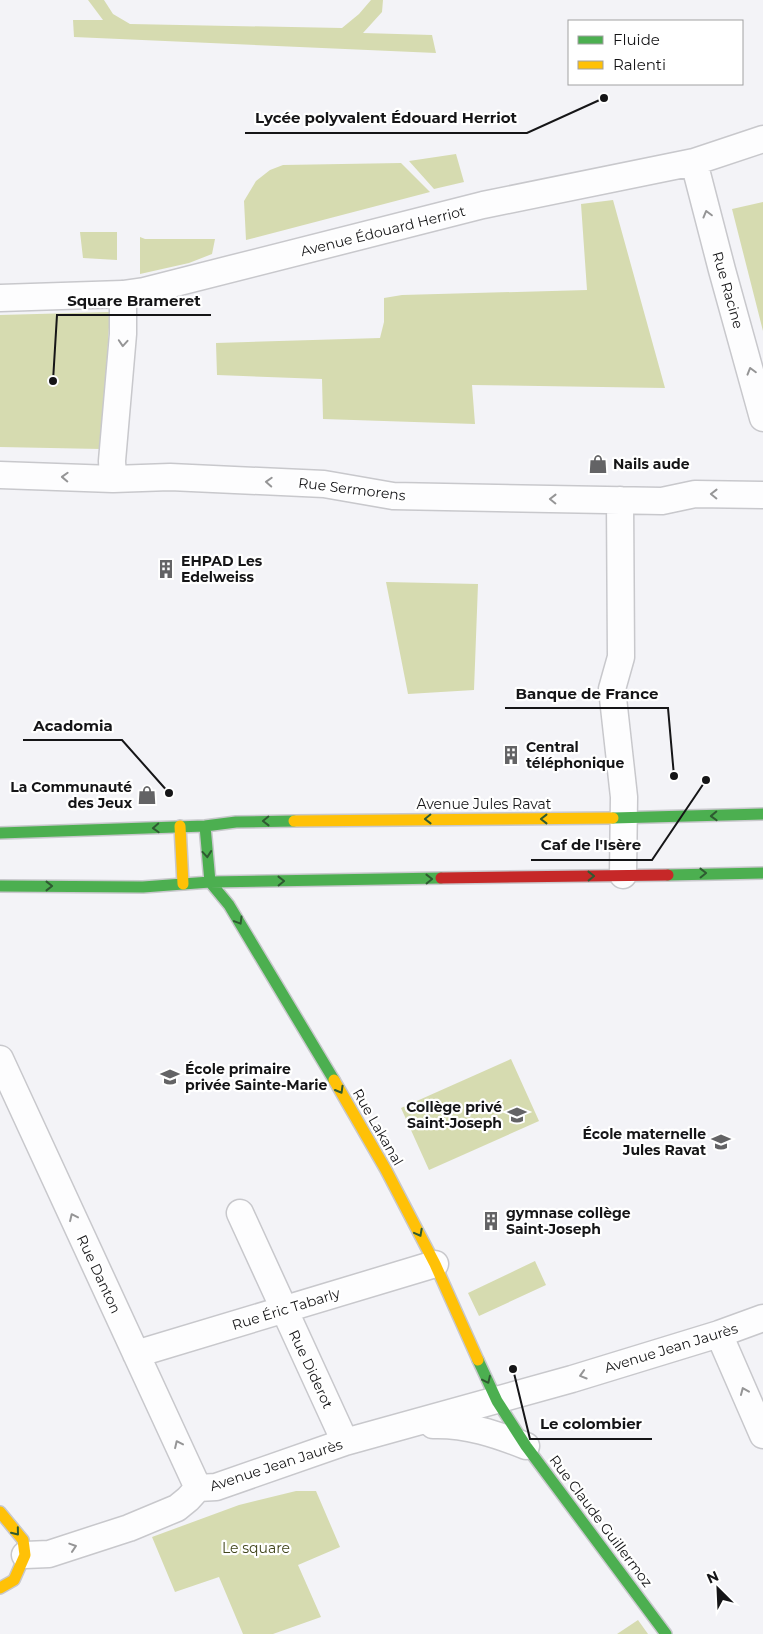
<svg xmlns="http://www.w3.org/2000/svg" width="763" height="1634" font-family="Montserrat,sans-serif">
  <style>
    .green { fill: #d6dbb0 }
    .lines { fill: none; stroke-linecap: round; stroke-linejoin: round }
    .street-casing { stroke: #c8c8cc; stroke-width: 29 }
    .fast-casing { stroke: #c8c8cc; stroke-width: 14 }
    .slow-casing { stroke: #c8c8cc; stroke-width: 14 }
    .jam-casing { stroke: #c8c8cc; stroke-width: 14 }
    .street { stroke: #fdfdfe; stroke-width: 26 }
    .fast { stroke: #4caf50; stroke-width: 11 }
    .slow { stroke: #ffc107; stroke-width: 11 }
    .jam { stroke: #c62828; stroke-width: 11 }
    .oneway { stroke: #959596 }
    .oneway2 { stroke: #2e5a31 }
    .labels { text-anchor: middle; stroke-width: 4.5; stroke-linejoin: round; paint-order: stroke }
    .street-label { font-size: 14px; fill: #151517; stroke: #fff }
    .poi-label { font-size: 14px; font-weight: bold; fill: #151517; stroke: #fff; text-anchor: start }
    .park-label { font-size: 14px; fill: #40451b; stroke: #fff }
    .leader { fill: none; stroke: #151517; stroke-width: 2 }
    .callout-dot { fill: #151517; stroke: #fff; stroke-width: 2 }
    .callout-label { font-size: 15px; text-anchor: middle; font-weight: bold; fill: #151517; stroke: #fff; stroke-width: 4.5; stroke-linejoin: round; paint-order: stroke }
  </style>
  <rect width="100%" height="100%" fill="#f3f3f7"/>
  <path class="green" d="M88 0H104L113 14 130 24 342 28 359 14 371 0H383L382 12 363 33 432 35 436 53 74 37 73 20H103Z
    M456 154 464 182 434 189 409 161Z
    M401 163 430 192 246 240 244 201 256 181 270 170 283 165Z
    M613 200 665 388 472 385 475 424 323 419 322 379 217 375 216 343 380 338 384 322V298L402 295 587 290 581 204Z
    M763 202V331L732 209Z
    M80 232H117V260L83 258Z
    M140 237 145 239H215L212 254 189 263 140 274Z
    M110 312 101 449 0 447V315Z
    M386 582 478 584 474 690 408 694Z
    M511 1059 539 1121 429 1170 401 1108Z
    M535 1261 546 1285 479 1316 468 1293Z
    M296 1491H316L340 1547 298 1565 321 1617 273 1634H243L219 1577 175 1592 152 1537 239 1505Z
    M638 1620 648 1634H617Z"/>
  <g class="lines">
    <g class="street-casing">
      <path id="street" d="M694 162 722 270 763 418
        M0 298 123 294 144 291 483 205 694 162 763 139
        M0 475 113 479 170 477 324 484 393 496 662 501 695 494 763 495
        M113 479 112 461 123 334V294
        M620 500 621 657 612 689 624 797 623 875
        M0 1059 198 1488
        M240 1213 345 1442
        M719 1334 763 1435
        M136 1354 435 1264
        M433 1425C466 1424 496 1434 526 1446
        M25 1555 49 1554 129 1528 177 1508 188 1499 198 1488 216 1487 345 1442 572 1379 719 1334 763 1318"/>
    </g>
    <g class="fast-casing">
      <path id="fast" d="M613 818 763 814
        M205 826 210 882
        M0 833 205 826 236 822 294 821
        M668 875 763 873
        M210 882 229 905 334 1080
        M0 886 143 887 210 882 441 878
        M478 1360 497 1401 526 1446 666 1634"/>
    </g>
    <g class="slow-casing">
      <path id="slow" d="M294 821 613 818
        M180 826 183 884
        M334 1080 386 1170 435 1264 478 1360
        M0 1512 23 1540 25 1555 14 1580 0 1588"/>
    </g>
    <g class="jam-casing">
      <path id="jam" d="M441 878 668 875"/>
    </g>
    <use href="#street" class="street"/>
    <use href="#fast" class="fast"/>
    <use href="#slow" class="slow"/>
    <use href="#jam" class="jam"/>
  </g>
  <defs><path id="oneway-chevron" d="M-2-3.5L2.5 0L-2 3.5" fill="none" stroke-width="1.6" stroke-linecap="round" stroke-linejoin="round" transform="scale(1.25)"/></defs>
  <g class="oneway">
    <use href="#oneway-chevron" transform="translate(707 214) rotate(-105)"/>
    <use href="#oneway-chevron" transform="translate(123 343) rotate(94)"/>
    <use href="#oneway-chevron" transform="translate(751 371) rotate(-106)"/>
    <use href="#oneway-chevron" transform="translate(65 477) rotate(-178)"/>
    <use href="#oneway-chevron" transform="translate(269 482) rotate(-177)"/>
    <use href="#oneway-chevron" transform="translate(714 494) rotate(-179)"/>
    <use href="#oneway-chevron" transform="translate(553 499) rotate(-179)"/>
    <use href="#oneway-chevron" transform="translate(73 1217) rotate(-115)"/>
    <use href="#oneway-chevron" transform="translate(583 1375) rotate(163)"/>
    <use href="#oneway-chevron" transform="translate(744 1391) rotate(-113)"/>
    <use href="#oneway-chevron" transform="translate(178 1444) rotate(-115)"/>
    <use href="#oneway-chevron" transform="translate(73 1547) rotate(-18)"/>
  </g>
  <g class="oneway2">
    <use href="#oneway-chevron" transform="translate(714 816) rotate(178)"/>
    <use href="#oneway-chevron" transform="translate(428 819) rotate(179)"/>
    <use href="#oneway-chevron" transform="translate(544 819) rotate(180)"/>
    <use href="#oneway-chevron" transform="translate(266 821) rotate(179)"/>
    <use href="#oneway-chevron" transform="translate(156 828) rotate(177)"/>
    <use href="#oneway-chevron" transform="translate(207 854) rotate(85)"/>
    <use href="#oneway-chevron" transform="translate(703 873) rotate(-1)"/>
    <use href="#oneway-chevron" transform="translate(591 876) rotate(-1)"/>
    <use href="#oneway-chevron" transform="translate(429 879) rotate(-1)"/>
    <use href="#oneway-chevron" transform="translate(281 881) rotate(-1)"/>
    <use href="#oneway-chevron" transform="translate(49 886)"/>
    <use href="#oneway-chevron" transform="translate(239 921) rotate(59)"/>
    <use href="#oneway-chevron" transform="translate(340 1090) rotate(60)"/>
    <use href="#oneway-chevron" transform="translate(419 1233) rotate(62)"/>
    <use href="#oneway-chevron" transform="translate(487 1380) rotate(65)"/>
    <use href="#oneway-chevron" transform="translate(16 1532) rotate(51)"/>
  </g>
  <defs>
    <g id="shop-bare" transform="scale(1.5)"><path d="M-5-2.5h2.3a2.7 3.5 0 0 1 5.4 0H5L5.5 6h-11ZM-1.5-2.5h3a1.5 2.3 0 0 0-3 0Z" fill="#636365" stroke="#fff" stroke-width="2.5" paint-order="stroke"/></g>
    <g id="building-bare" transform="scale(1.5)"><path d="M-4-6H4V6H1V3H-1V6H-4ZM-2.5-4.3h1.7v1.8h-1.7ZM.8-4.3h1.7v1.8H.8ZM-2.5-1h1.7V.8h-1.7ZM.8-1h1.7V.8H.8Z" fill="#636365" stroke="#fff" stroke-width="2.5" paint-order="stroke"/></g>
    <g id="school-bare" transform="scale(1.5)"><path d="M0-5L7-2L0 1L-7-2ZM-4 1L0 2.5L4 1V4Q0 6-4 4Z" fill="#636365" stroke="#fff" stroke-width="2.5" paint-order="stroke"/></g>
  </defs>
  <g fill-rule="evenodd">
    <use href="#shop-bare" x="598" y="464"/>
    <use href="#building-bare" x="166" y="569"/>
    <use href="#building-bare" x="511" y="755"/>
    <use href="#shop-bare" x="147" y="795"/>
    <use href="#school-bare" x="170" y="1077"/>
    <use href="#school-bare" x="517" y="1115"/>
    <use href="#school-bare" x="721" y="1142"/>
    <use href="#building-bare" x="491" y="1221"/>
  </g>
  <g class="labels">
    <g class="street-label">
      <text transform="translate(383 231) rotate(-14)" y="5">Avenue Édouard Herriot</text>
      <text transform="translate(728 290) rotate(74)" y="5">Rue Racine</text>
      <text transform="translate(352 489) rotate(7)" y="5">Rue Sermorens</text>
      <text x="484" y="809">Avenue Jules Ravat</text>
      <text transform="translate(378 1127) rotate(60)" y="5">Rue Lakanal</text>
      <text transform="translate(99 1274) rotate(65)" y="5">Rue Danton</text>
      <text transform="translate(286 1309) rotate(-17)" y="5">Rue Éric Tabarly</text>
      <text transform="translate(671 1348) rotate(-17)" y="5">Avenue Jean Jaurès</text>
      <text transform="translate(311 1369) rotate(65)" y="5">Rue Diderot</text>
      <text transform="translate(276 1465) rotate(-18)" y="5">Avenue Jean Jaurès</text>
      <text transform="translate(601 1521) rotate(53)" y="5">Rue Claude Guillermoz</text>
    </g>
    <g class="poi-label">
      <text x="613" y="469">Nails aude</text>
      <text x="181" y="566">EHPAD Les<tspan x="181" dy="16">Edelweiss</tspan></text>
      <text x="526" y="752">Central<tspan x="526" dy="16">téléphonique</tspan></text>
      <text x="132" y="792" text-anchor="end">La Communauté<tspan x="132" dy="16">des Jeux</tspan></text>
      <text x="185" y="1074">École primaire<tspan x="185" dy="16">privée Sainte-Marie</tspan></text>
      <text x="502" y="1112" text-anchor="end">Collège privé<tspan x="502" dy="16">Saint-Joseph</tspan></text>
      <text x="706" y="1139" text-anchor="end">École maternelle<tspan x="706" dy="16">Jules Ravat</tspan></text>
      <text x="506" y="1218">gymnase collège<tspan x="506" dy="16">Saint-Joseph</tspan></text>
    </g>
    <g class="park-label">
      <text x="256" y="1553">Le square</text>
    </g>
  </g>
  <path class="leader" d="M604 98L527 133H245M53 381L57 315H211M674 776L668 708H505M169 793L122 740H23M706 780L652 860H531M513 1369L530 1439H652"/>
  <g class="callout-dot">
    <circle cx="604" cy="98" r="5"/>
    <circle cx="53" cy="381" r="5"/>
    <circle cx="674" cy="776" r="5"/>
    <circle cx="169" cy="793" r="5"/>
    <circle cx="706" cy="780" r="5"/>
    <circle cx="513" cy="1369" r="5"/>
  </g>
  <g class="callout-label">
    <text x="386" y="123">Lycée polyvalent Édouard Herriot</text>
    <text x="134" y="306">Square Brameret</text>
    <text x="587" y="699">Banque de France</text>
    <text x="73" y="731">Acadomia</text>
    <text x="591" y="850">Caf de l'Isère</text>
    <text x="591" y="1429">Le colombier</text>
  </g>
  <rect x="568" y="20" width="175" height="65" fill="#ffffff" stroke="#a1a1a2"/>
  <rect x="578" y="36" width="25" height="8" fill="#4caf50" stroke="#a1a1a2"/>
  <text x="613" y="45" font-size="15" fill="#151517">Fluide</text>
  <rect x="578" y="61" width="25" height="8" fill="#ffc107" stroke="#a1a1a2"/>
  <text x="613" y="70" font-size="15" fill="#151517">Ralenti</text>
  <g transform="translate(718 1589) rotate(336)" stroke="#ffffff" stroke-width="4" paint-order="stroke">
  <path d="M0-4L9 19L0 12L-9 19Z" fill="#151517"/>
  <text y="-8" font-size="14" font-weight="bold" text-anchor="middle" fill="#151517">N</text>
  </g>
</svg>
